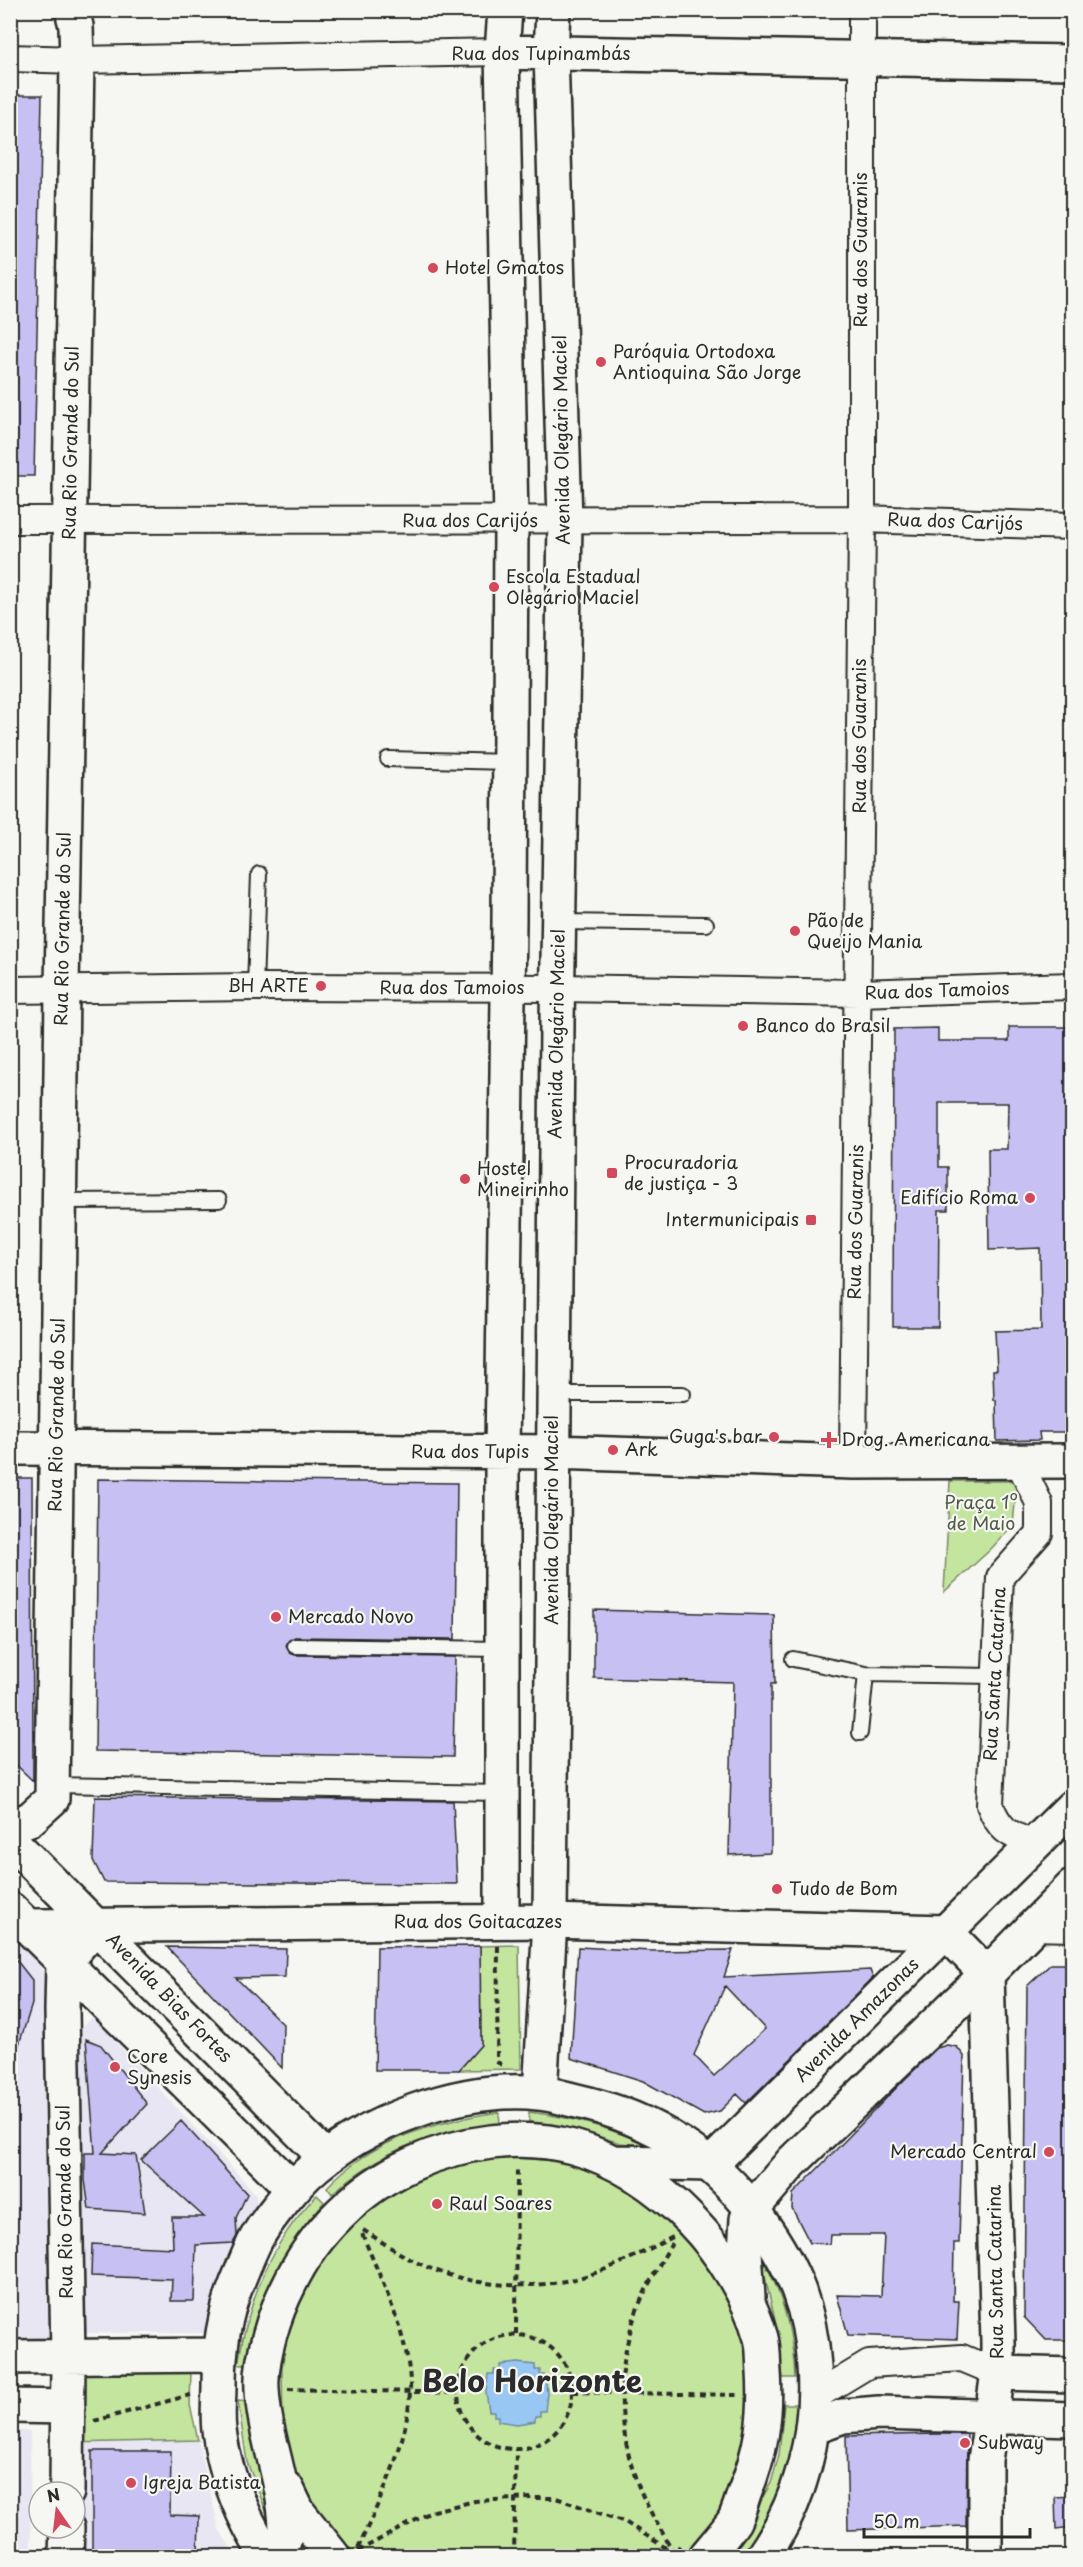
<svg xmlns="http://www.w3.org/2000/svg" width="1083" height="2567" font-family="'Playpen Sans',sans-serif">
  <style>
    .built { fill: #e8e6f2 }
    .green { fill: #c4e59e; stroke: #788864; stroke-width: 1.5 }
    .water { fill: #99c7f3; stroke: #6d89a3; stroke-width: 1.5 }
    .building { fill: #c7c1f3; stroke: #2b2b2b; stroke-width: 1.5; fill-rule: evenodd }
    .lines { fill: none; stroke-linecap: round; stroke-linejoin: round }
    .lane-casing { stroke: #2b2b2b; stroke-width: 18 }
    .street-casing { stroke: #2b2b2b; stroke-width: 30 }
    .secondary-casing { stroke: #2b2b2b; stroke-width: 38 }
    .primary-casing { stroke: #2b2b2b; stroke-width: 38 }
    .path { stroke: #2b2b2b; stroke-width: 4; stroke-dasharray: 6 4.5; stroke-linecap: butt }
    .lane { stroke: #f6f6f2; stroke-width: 14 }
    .street { stroke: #f6f6f2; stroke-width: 26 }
    .secondary { stroke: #f6f6f2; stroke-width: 33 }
    .primary { stroke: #f6f6f2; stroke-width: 33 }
    .poi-dot { fill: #d1495b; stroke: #f6f6f2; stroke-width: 2 }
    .labels { text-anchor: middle; stroke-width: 4.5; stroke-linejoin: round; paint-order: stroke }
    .street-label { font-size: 18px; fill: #2b2b2b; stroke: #f6f6f2 }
    .poi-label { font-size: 18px; fill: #2b2b2b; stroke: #f6f6f2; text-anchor: start }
    .park-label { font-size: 18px; fill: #515a48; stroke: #f6f6f2 }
    .town-label { font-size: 30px; font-weight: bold; fill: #2b2b2b; stroke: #f6f6f2 }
  </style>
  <rect width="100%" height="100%" fill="#f6f6f2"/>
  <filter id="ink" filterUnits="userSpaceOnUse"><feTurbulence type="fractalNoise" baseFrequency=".0167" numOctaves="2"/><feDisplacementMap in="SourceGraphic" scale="12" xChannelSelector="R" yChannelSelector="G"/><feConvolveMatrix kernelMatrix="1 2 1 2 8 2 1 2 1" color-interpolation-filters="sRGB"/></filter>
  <g filter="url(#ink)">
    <path class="built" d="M10 1944H23L45 1974 52 2346H11Z
      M93 2017 256 2194 257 2205 222 2281 210 2333H81L77 2031Z
      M11 2431H30L31 2556H11Z
      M198 2440 219 2529 236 2556H74L75 2492 71 2443Z"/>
    <path class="green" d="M950 1481H1017L1013 1525 990 1550 944 1592Z
      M519 1945 521 2069 459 2070 481 2045 480 1946Z
      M499 2112 500 2124C432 2132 384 2148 332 2194L327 2187C372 2139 437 2121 499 2112Z
      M529 2112C571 2117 611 2128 650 2146L620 2143 570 2128 529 2122Z
      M507 2157 565 2162 618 2180 667 2214 706 2253 742 2326 748 2353 750 2383 746 2439 729 2491 716 2516 685 2556H348L340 2549 298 2480 288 2453 283 2426 282 2368 286 2340 294 2312 320 2261 357 2218 402 2186 455 2164Z
      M317 2195 324 2202C284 2247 254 2304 248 2364H238C249 2299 270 2243 317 2195Z
      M760 2255C784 2293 793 2334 795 2378H783L777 2329Z
      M74 2371H191L190 2405 198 2440 71 2443Z
      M238 2401 248 2402C253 2443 266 2483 271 2524L247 2462Z
      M784 2404H799C797 2430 793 2464 783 2488 773 2511 757 2537 741 2556H728L771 2483 779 2455Z"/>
    <path class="water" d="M517 2363 535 2365V2370H540V2375H545L547 2393 545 2411H540V2416H535V2421L517 2424 498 2421V2416H494V2411H489L486 2392 488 2374H494V2370H500V2365Z"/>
    <path class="building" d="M10 95H42L34 476H10Z
      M1009 1027H1072V1432H1039L1040 1440 997 1441 996 1400H994L993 1370H997L995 1331 1041 1330 1040 1248 989 1250 988 1149H1007L1008 1103H939V1167H948V1210H939L938 1327H893L894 1029 938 1028V1041H1009Z
      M10 1478H32L33 1781 10 1759Z
      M98 1479 457 1483 455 1639 295 1637 288 1641 286 1646 290 1653 295 1655 455 1657 453 1757 95 1751Z
      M594 1610 774 1615 775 1684H771V1853L729 1855 733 1682 594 1678Z
      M95 1797 453 1801 457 1884 104 1882 93 1860Z
      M480 1946 481 2045 459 2070H375L377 1947Z
      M167 1947 286 1949 285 1977 236 1978 283 2024 282 2068Z
      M578 1947 651 1951 733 1950 724 1977 870 1970 873 1978 746 2103 737 2094 720 2111 704 2115 643 2081 571 2058ZM725 1986 765 2029 714 2076 694 2055Z
      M10 1952 32 1980V2004L14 2060 10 2059Z
      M1051 1964H1072V2340H1046L1024 2317 1027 1986Z
      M86 2039 101 2045 147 2104 102 2153 136 2155 145 2213 89 2209 85 2180V2153H95Z
      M947 2045 957 2047 964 2056 959 2243H954L953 2301H959L957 2339 848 2335 837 2295 881 2296 884 2235H831L830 2244 810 2243 792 2208 793 2194 904 2080 937 2048Z
      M181 2121 247 2194 236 2218 237 2236 233 2243 196 2245 194 2301H171L172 2279 91 2276 92 2244 173 2248 172 2217H204L141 2160Z
      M939 2434H967L966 2526 848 2530 846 2436Z
      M92 2451H171L170 2515 199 2516 198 2556H92Z
      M1072 2496V2527L1056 2529 1055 2497Z"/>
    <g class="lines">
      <g class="lane-casing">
        <path id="lane" d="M388 759 510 762
          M559 922 706 924
          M255 987 259 874
          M60 1201 219 1200
          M553 1394H683
          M295 1646 501 1649
          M793 1659 866 1674
          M860 1733 866 1674 995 1676
          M52 1785 501 1793"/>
      </g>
      <g class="street-casing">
        <path id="street" d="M10 58 77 60 502 52
          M10 520 862 519 1072 526
          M10 990 255 987 558 988 859 993 1072 986
          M853 1462 862 519V10
          M1019 1462 1039 1503V1533L1000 1577 990 1805C1000 1832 1010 1834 1035 1845
          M1032 1927 1072 1928
          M816 2396 869 2364 962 2358 998 2373"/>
      </g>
      <g class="secondary-casing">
        <path id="secondary" d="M502 52 1072 62
          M10 1448 553 1452 853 1462 1072 1461
          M10 1826 30 1819 52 1799 62 990 77 60 76 26 72 10
          M10 1840 326 2158
          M10 1909 293 2189
          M502 1921V1453L509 921 511 521 502 52 505 10
          M27 1926 550 1921 946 1932 987 1974 998 2342V2373L985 2460V2556
          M540 2093 550 1921 557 1023 565 521 551 53 553 10
          M10 2357 219 2355
          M998 2373 1072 2375
          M10 2406 68 2407
          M812 2427 843 2416 879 2413 1072 2419
          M67 2492 68 2357 62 2010 63 1963 97 1925
          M66 2556 67 2528
          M267 2556C243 2518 225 2476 219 2430 217 2415 219 2400 219 2385 219 2351 224 2315 237 2283 243 2269 248 2255 255 2241 264 2223 291 2190 306 2175 362 2122 461 2085 539 2093 551 2094 564 2098 577 2101 652 2118 717 2158 761 2222 794 2269 810 2308 814 2366 819 2433 801 2501 763 2556"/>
      </g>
      <g class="primary-casing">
        <path id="primary" d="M615 2162 711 2164 1072 1807
          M748 2297 745 2252 747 2219 752 2209 792 2162 987 1974 1072 1887
          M287 2489 298 2512 333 2556
          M279 2556C282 2548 286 2538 286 2529 285 2481 264 2436 262 2389 260 2358 275 2312 289 2285 314 2232 359 2188 412 2164 460 2142 521 2133 573 2147 659 2170 737 2254 761 2338 764 2349 763 2361 764 2372 767 2417 761 2452 744 2494 741 2503 738 2513 734 2521 726 2533 715 2545 706 2556"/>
      </g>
      <path class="path" d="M498 1946 497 2062 502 2065
        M363 2230C381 2241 399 2254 418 2263 476 2290 546 2293 606 2269 629 2260 651 2248 673 2237
        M516 2334 517 2167
        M458 2392a57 57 0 1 1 114 0a57 57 0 1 1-114 0Z
        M288 2389 458 2393
        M573 2392 737 2395
        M94 2421 194 2394
        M358 2548C380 2499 407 2447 410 2392 412 2341 380 2278 361 2231
        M358 2551 433 2511 475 2501 532 2498H556L625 2522 674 2553
        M674 2553C663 2533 650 2513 641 2492 615 2432 615 2356 643 2296 652 2277 663 2258 674 2240
        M514 2556 516 2449
        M671 2556 680 2546"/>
      <use href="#lane" class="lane"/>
      <use href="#street" class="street"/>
      <use href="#secondary" class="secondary"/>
      <use href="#primary" class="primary"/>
    </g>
  </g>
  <g class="poi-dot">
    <circle cx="433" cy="268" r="6"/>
    <circle cx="601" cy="362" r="6"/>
    <circle cx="494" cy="587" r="6"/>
    <circle cx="795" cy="931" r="6"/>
    <circle cx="321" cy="986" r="6"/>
    <circle cx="743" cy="1026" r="6"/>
    <rect x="606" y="1167" width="12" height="12" rx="3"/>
    <circle cx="465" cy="1179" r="6"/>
    <circle cx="1030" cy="1198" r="6"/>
    <rect x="805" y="1214" width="12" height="12" rx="3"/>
    <circle cx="774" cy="1437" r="6"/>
    <path d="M826 1431h6v6h6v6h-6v6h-6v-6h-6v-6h6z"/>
    <circle cx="613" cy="1450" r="6"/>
    <circle cx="276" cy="1617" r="6"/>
    <circle cx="777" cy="1889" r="6"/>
    <circle cx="115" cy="2067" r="6"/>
    <circle cx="1049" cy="2152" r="6"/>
    <circle cx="437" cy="2204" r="6"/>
    <circle cx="965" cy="2443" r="6"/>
    <circle cx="131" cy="2483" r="6"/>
  </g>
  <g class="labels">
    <g class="street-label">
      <text x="541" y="60">Rua dos Tupinambás</text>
      <text transform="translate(861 250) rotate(-90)" y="6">Rua dos Guaranis</text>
      <text transform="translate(562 440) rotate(-91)" y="6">Avenida Olegário Maciel</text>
      <text transform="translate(71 443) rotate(-89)" y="6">Rua Rio Grande do Sul</text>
      <text x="470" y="527">Rua dos Carijós</text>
      <text transform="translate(955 522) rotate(2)" y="6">Rua dos Carijós</text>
      <text transform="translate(860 736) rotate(-90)" y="6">Rua dos Guaranis</text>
      <text transform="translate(63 929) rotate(-89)" y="6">Rua Rio Grande do Sul</text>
      <text x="452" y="994">Rua dos Tamoios</text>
      <text transform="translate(937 991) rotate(-2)" y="6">Rua dos Tamoios</text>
      <text transform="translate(557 1034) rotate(-89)" y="6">Avenida Olegário Maciel</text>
      <text transform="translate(856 1222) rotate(-89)" y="6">Rua dos Guaranis</text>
      <text transform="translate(57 1415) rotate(-89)" y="6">Rua Rio Grande do Sul</text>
      <text x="470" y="1458">Rua dos Tupis</text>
      <text transform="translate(552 1520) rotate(-90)" y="6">Avenida Olegário Maciel</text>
      <text transform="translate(995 1674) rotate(-87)" y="6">Rua Santa Catarina</text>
      <text x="478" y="1928">Rua dos Goitacazes</text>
      <text transform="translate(169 1998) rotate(46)" y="6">Avenida Bias Fortes</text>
      <text transform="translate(857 2020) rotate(-45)" y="6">Avenida Amazonas</text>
      <text transform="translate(65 2202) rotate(-91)" y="6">Rua Rio Grande do Sul</text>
      <text transform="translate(996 2272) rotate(-91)" y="6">Rua Santa Catarina</text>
    </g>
    <g class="poi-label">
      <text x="445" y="274">Hotel Gmatos</text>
      <text x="613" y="358">Paróquia Ortodoxa<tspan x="613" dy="21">Antioquina São Jorge</tspan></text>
      <text x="506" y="583">Escola Estadual<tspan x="506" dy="21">Olegário Maciel</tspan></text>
      <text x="807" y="927">Pão de<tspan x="807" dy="21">Queijo Mania</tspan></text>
      <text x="309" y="992" text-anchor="end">BH ARTE</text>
      <text x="755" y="1032">Banco do Brasil</text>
      <text x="624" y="1169">Procuradoria<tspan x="624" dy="21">de justiça - 3</tspan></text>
      <text x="477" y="1175">Hostel<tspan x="477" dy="21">Mineirinho</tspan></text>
      <text x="1018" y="1204" text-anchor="end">Edifício Roma</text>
      <text x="799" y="1226" text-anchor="end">Intermunicipais</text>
      <text x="762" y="1443" text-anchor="end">Guga's bar</text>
      <text x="841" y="1446">Drog. Americana</text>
      <text x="625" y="1456">Ark</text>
      <text x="288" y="1623">Mercado Novo</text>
      <text x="789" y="1895">Tudo de Bom</text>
      <text x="127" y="2063">Core<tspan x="127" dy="21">Synesis</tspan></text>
      <text x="1037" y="2158" text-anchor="end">Mercado Central</text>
      <text x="449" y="2210">Raul Soares</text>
      <text x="977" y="2449">Subway</text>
      <text x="143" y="2489">Igreja Batista</text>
    </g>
    <g class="park-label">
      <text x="981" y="1509">Praça 1º<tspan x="981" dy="21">de Maio</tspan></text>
    </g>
    <g class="town-label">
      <text x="532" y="2392">Belo Horizonte</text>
    </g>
  </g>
  <rect width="1083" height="2567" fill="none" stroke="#f6f6f2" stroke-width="36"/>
  <rect x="18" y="18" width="1047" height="2531" fill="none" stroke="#2b2b2b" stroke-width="2" filter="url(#ink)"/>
  <g transform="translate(57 2510) rotate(346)"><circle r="28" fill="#f6f6f2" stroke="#a5a5a2" stroke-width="1.5"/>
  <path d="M0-4.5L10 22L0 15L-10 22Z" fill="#d1495b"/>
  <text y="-9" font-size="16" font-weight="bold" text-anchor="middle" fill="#2b2b2b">N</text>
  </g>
  <path d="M864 2528v9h166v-9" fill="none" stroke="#2b2b2b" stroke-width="3"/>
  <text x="873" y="2528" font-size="18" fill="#2b2b2b" stroke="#f6f6f2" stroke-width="4.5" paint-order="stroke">50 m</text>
</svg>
